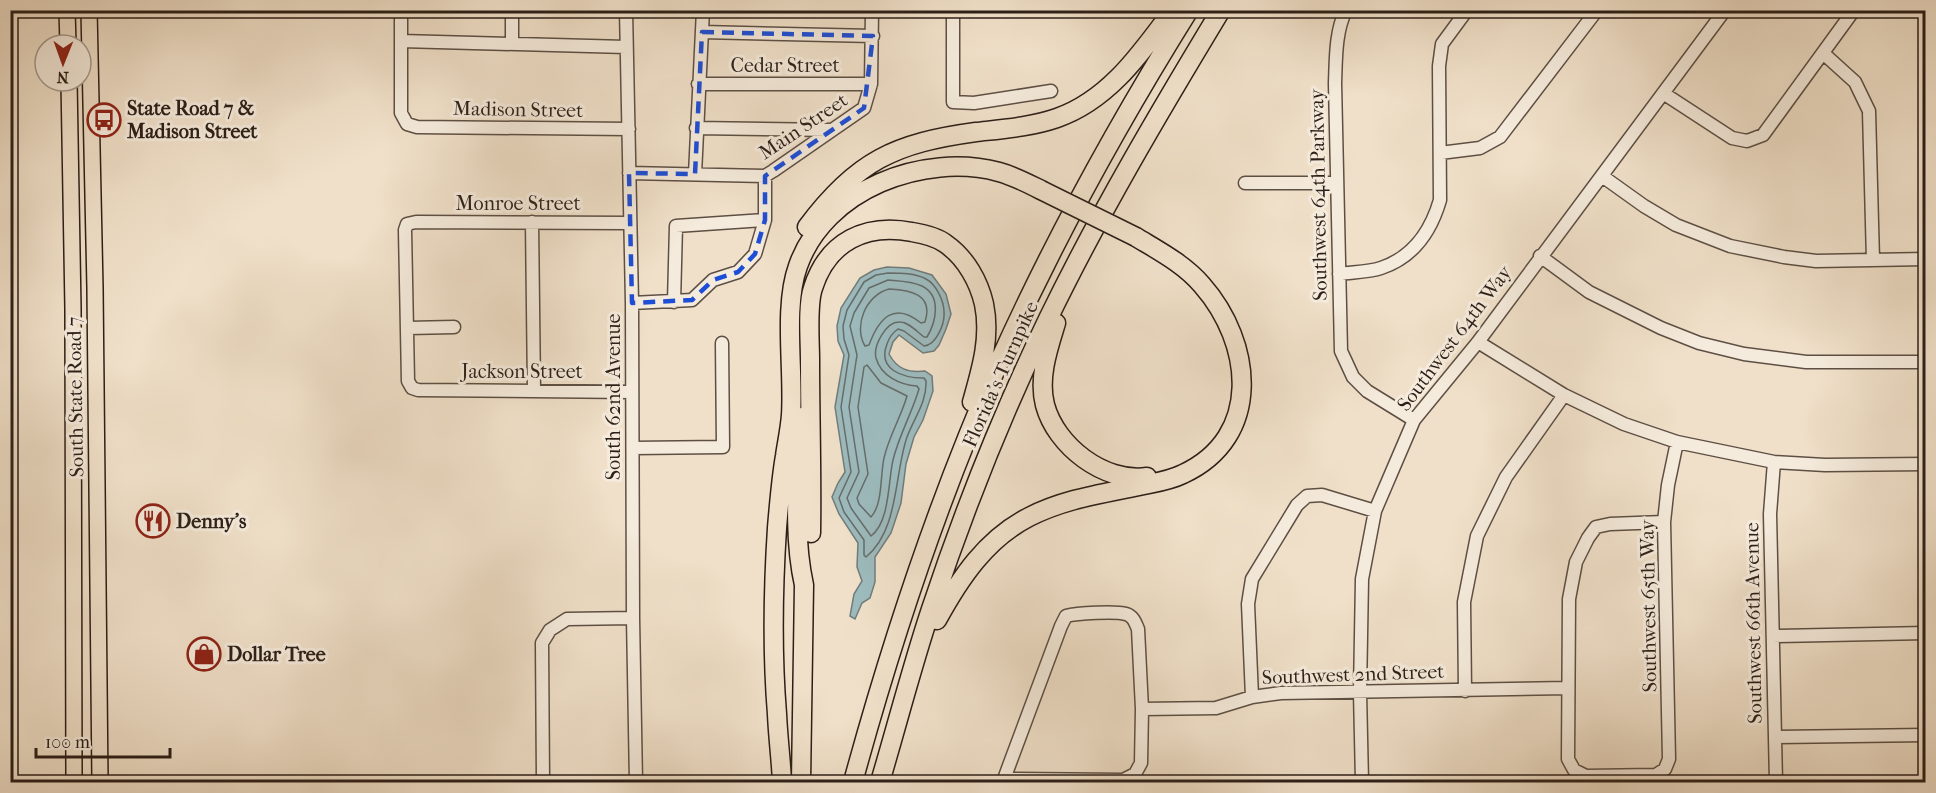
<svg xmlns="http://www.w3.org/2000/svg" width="1936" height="793" font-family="'IM FELL French Canon',serif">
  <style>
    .water { fill: #9dbbbe; stroke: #707d7c; stroke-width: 1.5 }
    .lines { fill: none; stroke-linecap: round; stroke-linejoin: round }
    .shore { stroke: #646d6b; stroke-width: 1.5 }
    .minor-casing { stroke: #5d4f44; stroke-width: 15 }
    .major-casing { stroke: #2c1f18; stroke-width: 18 }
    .highway-casing { stroke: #2c1f18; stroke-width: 21 }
    .minor { stroke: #f5ebdc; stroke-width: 12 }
    .major { stroke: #f0e0c9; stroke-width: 15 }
    .highway { stroke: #f0e0c9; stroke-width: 18 }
    .highway-bridge-casing { stroke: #2c1f18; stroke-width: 21; stroke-linecap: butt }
    .highway-bridge { stroke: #f0e0c9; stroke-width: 18 }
    .marked { fill: none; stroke: #1d4ed8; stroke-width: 4.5; stroke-dasharray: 12 8; stroke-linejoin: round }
    .labels { text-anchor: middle; stroke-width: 6; stroke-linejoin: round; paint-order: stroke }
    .street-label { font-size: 20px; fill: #2c1f18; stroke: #f5ebdc }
    .poi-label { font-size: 20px; font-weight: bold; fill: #2c1f18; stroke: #f5ebdc; text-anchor: start }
  </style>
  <rect width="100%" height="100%" fill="#f0e0c9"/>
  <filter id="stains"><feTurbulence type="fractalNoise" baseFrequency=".00333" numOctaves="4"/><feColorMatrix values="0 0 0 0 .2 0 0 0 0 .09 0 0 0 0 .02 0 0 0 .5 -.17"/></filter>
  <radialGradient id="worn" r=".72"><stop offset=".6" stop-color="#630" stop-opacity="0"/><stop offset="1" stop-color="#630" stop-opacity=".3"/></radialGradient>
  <path class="water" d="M887 267 909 268 932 275 946 294 951 314 946 329 939 345 934 351 923 353 899 335 893 342 889 354C897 369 908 373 925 371L932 376 933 391 923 420 914 437 906 464 901 503 891 533 875 557V582L870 598 862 603 855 619 850 616 854 594 862 581 857 567 858 543 839 514 832 497 838 483 845 472 835 407 844 355 838 341 837 326 841 308 860 278 874 270Z"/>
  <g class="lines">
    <path class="shore" d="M888 273C901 273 915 273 926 279 936 284 944 301 944 312 945 324 936 345 924 346L904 331 898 329C892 333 889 338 887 344 877 370 903 378 924 378L926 381C927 402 914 418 907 437 894 475 899 530 866 557L864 555V540L844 512 839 498 851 472 841 407 849 355 844 339 843 326 847 310 864 282 876 275Z
      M888 280C899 281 911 281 922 286 942 296 936 322 927 337H924C917 332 909 322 900 322 886 321 873 346 876 358 881 376 900 385 917 386L919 389C912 413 899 435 893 460 888 481 890 522 871 536L851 508 847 498 859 472 849 407 857 355 850 326 854 313 869 288Z
      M889 289C910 290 934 294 925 322L921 323C894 301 879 318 869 345L865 346C853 326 866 295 889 289Z
      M867 365 881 383 907 396C901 417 889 436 884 458 880 476 883 504 871 517L859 504 857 498 868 474 858 407 864 367Z"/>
    <g class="minor-casing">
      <path id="minor" d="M401 10V113L407 124 417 127 629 129
        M512 10V43
        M626 10 632 303 633 618 636 782
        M953 10V102L974 103 1051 91
        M1346 10C1335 32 1336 60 1335 83L1341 351 1353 377 1367 391 1414 420
        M702 32 873 36
        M401 41 626 47
        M1823 53 1855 82 1869 111 1873 260
        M698 84H871
        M1663 93 1732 138 1747 141 1763 135 1854 10
        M696 128 832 130
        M1440 153 1480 148 1500 137 1597 10
        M629 173 765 176 773 171 864 108 871 84 872 10
        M695 174 703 10
        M1602 176 1644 206 1676 225 1730 246 1784 257 1816 261 1926 259
        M1245 183H1336
        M532 222 534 391
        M630 223 416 222 407 224 405 230 408 381 412 388 418 390 632 392
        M1540 256 1589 292 1661 328 1699 343 1744 354 1806 362H1926
        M1339 274C1353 272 1369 272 1381 268 1414 257 1431 231 1440 200L1439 66 1442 44 1467 10
        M674 302 676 226 765 220
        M632 303 692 300 713 280 738 272 755 254 765 220V176
        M408 328 454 327
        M1478 342 1564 395 1624 424 1677 442 1774 462 1825 465 1926 464
        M633 448 723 447 722 343
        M1774 462 1770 514 1776 782
        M1664 522 1610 524 1596 527 1588 538 1576 562 1569 599 1568 759 1574 770 1586 776 1656 775 1665 769 1669 759 1664 522 1668 485 1677 442
        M1773 636 1926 633
        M1465 691 1464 602 1477 536 1506 477 1564 395
        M1252 697 1248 604 1252 579 1297 505 1307 496 1322 495 1375 511
        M1142 709 1216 708 1252 697 1281 693 1567 688
        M1775 737 1926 735
        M543 782 542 643 550 630 567 619 633 618
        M1003 782 1004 779 1061 626 1066 616C1077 613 1116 611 1126 614 1133 616 1135 622 1138 629L1142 709 1141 763 1135 774 1123 780 1004 779
        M1362 782 1360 692 1362 579 1375 511 1414 420 1478 342 1725 10"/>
    </g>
    <g class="major-casing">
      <path id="major" d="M67 10 68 45
        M89 10 95 288 100 782
        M69 81 73 309 74 782"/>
    </g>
    <g class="highway-casing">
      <path id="highway" d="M807 227C856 161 895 143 976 132 1003 129 1031 127 1057 118 1109 100 1141 53 1173 10
        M1056 323C1048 349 1038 378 1045 405 1056 446 1104 483 1147 477
        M800 417C799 472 792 531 804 585L801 782
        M811 533C812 475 810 418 810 360 810 341 807 305 813 288 828 241 866 223 912 232 924 234 937 237 946 244 966 258 979 282 984 304 991 338 981 370 972 402
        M937 620C960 578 986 539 1029 517 1064 499 1101 494 1139 486 1153 483 1169 481 1183 474 1263 437 1253 343 1202 285 1184 264 1159 251 1136 237
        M782 782C781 760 778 737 777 714 772 653 773 590 777 528 779 504 781 479 785 456 787 442 790 429 791 415 794 370 783 307 798 266 825 189 924 152 999 172 1014 176 1027 183 1041 190
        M853 782C892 639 939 498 999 362 1053 242 1119 122 1189 10
        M880 782C897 725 912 666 931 609 964 510 1003 412 1048 319 1100 212 1160 111 1221 10"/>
    </g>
    <use href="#minor" class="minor"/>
    <use href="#major" class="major"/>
    <use href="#highway" class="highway"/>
    <g class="highway-bridge-casing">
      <path id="highway-bridge" d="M1041 190 1136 237"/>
    </g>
    <use href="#highway-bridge" class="highway-bridge"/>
  </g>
  <path class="marked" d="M702 32 873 36 864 108 765 176V220L755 254 738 272 713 280 692 300 632 303 629 173 695 174Z"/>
  <defs>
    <g id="bus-ring" transform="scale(1.725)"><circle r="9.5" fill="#f5ebdc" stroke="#8f2418" stroke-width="1.5"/><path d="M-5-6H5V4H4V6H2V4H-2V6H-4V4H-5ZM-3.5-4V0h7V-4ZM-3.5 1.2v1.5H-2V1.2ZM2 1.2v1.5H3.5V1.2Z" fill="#8f2418"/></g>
    <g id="restaurant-ring" transform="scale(1.725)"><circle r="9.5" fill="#f5ebdc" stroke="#8f2418" stroke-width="1.5"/><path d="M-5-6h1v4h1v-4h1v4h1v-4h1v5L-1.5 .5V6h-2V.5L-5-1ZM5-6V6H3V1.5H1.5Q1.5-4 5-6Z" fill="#8f2418"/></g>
    <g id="shop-ring" transform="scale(1.725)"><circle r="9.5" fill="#f5ebdc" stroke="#8f2418" stroke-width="1.5"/><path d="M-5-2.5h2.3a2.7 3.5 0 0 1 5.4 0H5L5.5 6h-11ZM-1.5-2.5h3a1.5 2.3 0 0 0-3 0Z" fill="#8f2418"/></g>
  </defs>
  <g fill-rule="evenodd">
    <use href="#bus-ring" x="104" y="120"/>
    <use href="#restaurant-ring" x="153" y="521"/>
    <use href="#shop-ring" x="204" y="654"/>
  </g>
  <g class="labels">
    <g class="street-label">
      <text x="785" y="72">Cedar Street</text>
      <text transform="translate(518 109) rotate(1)" y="7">Madison Street</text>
      <text transform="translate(803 126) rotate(-34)" y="7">Main Street</text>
      <text transform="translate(1318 195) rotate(-91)" y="7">Southwest 64th Parkway</text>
      <text x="518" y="210">Monroe Street</text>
      <text transform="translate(1454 338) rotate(-53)" y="7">Southwest 64th Way</text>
      <text x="522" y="378">Jackson Street</text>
      <text transform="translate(1000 374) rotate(-66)" y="7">Florida's Turnpike</text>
      <text transform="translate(75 397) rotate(-91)" y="7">South State Road 7</text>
      <text transform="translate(613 397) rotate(-90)" y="7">South 62nd Avenue</text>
      <text transform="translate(1648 606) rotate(-91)" y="7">Southwest 65th Way</text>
      <text transform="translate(1753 623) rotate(-91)" y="7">Southwest 66th Avenue</text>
      <text transform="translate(1353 674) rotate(-2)" y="7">Southwest 2nd Street</text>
    </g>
    <g class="poi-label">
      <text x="127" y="115">State Road 7 &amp;<tspan x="127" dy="23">Madison Street</tspan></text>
      <text x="176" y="528">Denny's</text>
      <text x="227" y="661">Dollar Tree</text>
    </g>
  </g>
  <rect width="1936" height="793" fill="none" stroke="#f0e0c9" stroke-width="36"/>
  <rect x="12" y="12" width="1912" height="769" fill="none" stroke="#2c1f18" stroke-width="3"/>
  <rect x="18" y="18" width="1900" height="757" fill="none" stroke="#2c1f18" stroke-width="1.5"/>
  <g transform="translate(63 63) rotate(181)"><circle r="28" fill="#f5ebdc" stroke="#a5998e" stroke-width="1.5"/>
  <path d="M0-4.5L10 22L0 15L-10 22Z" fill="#8f2418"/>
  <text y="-9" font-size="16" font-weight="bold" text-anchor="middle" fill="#2c1f18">N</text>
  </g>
  <path d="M36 748v9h134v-9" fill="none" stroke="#2c1f18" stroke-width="3"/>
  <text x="45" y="748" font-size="18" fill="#2c1f18" stroke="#f5ebdc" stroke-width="4.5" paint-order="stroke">100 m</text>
  <rect width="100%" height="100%" filter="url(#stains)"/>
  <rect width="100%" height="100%" fill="url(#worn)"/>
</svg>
